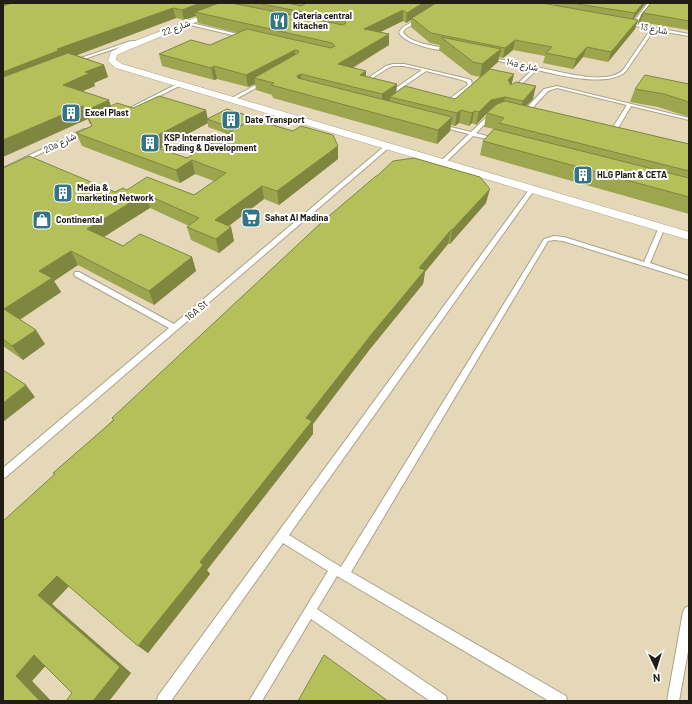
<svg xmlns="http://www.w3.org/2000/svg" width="692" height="704" font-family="Barlow,Vazirmatn,sans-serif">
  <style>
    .built { fill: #e5d8b9 }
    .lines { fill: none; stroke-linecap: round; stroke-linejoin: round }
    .service-casing { stroke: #aba28b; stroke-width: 2 }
    .minor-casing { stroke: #aba28b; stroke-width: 1 }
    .service { fill: #fff; fill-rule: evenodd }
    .minor { fill: #fff; fill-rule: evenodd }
    .wall { fill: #9da54e; fill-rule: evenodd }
    .shaded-wall { fill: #7f8640 }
    .building { fill: #b6c05b; stroke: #7f8640 }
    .labels { text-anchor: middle; stroke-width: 4; stroke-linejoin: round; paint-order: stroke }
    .far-poi-label { font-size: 9px; font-weight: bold; fill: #211d15; stroke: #fff; text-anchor: start }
    .far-street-label { font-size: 9px; fill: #211d15; stroke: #fff }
    .street-label { font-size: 10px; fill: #211d15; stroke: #fff }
  </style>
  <rect width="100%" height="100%" fill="#ede3cb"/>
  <path class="built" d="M3 3H689V701H3Z"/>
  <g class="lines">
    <g class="service-casing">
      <path id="service" d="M648 3H652L635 24 689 34V36L654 30 626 71C610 88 558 75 537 70L514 91H512V89L533 69 486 58 488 57C504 60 521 64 536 67 556 70 606 87 623 70L651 29 625 24 627 23 632 24Z
        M421 17 422 19 405 29 403 32C409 44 438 46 450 49V51C439 51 403 44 399 32L403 27Z
        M187 22 246 36 247 37 245 38 186 24Z
        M131 41 142 42 132 43 75 62 72 61Z
        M393 64H404L464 78 471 80 472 85 452 102 443 104 374 88 367 84 368 78 386 66ZM393 66H404L422 70 393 90 377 86 371 82V79L388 68ZM426 71 462 80 467 82 468 85 448 100 443 102 397 91Z
        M263 81 267 82 234 100 230 99Z
        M179 83 183 84 124 114 120 113Z
        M557 86 689 118V120L631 106 614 135 611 137 608 135 627 105 557 88 548 91 525 116H521V114L544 89Z
        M492 112 496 113 476 133 497 139V141L473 136 445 163H441V161L469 134 438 126V124L471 132Z
        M84 129 88 130 3 172V168Z
        M387 144 392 145 6 477 3 478V468L169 328 75 276 74 274 75 272H79L174 324Z
        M533 186 535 187V189L289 535 341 567 544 239 554 236 564 237 644 262 659 227 660 226H664L665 227 650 263 689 276V280L563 241 554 240 548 241 351 572 566 696 567 701H549L337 576 317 609 446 696 447 701H430L311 619 262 701H249L328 571 283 543 171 701H157L158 696 531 187Z
        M689 606V646L679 701H667L683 612 685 608Z"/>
    </g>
    <g class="minor-casing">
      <path id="minor" d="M234 3H242L128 50 117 55 116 60 122 64 689 232V240L116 68 108 61 111 52 122 46Z"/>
    </g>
    <use href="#service" class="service"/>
    <use href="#minor" class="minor"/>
  </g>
  <path class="wall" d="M3 3H552L550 4 554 5 555 3H646L634 19 635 29 608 62 583 57 573 69 543 63 545 56 513 50 503 58 499 57 498 62 490 69 514 74 511 85 533 99 526 106 689 144V214L480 155 483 141 494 129 484 127 486 114 476 125 472 123 469 126 459 123 455 126 451 125 450 131 437 144 273 98 272 95 256 90 255 84 248 87 217 79 214 80 162 66 159 54 210 45 238 33 198 23 196 16 184 20 176 18 77 55 104 65 108 77 94 83 95 86 83 91 111 106 133 108 208 119H259V121L338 146V159L279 205 264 199 229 226 231 227 234 241 219 253 191 240 187 227 189 226 150 208 130 220 104 237 123 246 192 257 196 271 154 305 78 265 54 281 61 292 20 320 45 344 23 360 3 346V168L115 192 127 190 194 195 214 181 195 174 180 183 82 146 76 133 92 126 91 124H90L88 119ZM411 20V27L430 43 440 45 439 50 471 75 480 77 455 99 396 92 366 76 353 68 389 45V34L380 32 403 21 406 23ZM208 123V127L227 134 187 158 160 149Z
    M651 3H689V29L688 30 640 22 638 24 641 15Z
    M689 84V117L658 107 630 102 635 89Z
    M486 203 450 244H448L425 272 423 284 370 349 313 424V434L207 570 210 574 148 653 69 586 52 604 131 673 109 701H66L72 693 45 666 32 681 51 701H3L54 474 113 420 112 418Z"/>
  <path class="shaded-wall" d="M3 3H36L3 13Z
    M200 3H219L195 12 196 16 184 20 182 10Z
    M423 3H440L412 18 411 20 406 23 407 13Z
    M643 3H646L631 22 635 13Z
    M173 8 176 18 64 60 3 86V72L57 49Z
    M403 10V21L364 40V29Z
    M644 13 640 22 638 24 641 15Z
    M638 20 635 29 608 62 611 52Z
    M389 34V45L338 76V64Z
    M515 40 513 50 503 58 505 48Z
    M587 47 583 57 573 69 576 59Z
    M501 49 498 62 480 77 482 64Z
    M295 50V62L254 78 255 84 248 87 246 75Z
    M104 65 108 77 94 83 95 86 68 97 63 85 85 72Z
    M214 66 217 79 214 80 211 68Z
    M366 71V83L360 75Z
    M301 74V87L297 76Z
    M514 74 511 87 508 80Z
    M397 84 396 97H390V101L382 107V94Z
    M536 86 533 99 519 113 523 101Z
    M505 97 502 110 487 113 486 114 476 125 479 112 491 100Z
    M109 100 113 113 88 117 91 124H90L85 111Z
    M83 106 88 119 3 157V140Z
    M206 110 208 120 207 119 208 123 147 156 143 143Z
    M461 110 459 123 455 126 457 113Z
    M474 111 472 123 469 126 472 113Z
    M452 117 450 131 437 144 438 130Z
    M338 146V159L279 205 277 191Z
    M192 160 195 174 180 183 176 170Z
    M262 186 264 199 218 234 215 220Z
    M490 189 486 203 450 244 452 230Z
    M145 194 150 208 94 243 87 229Z
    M231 227 234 241 219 253 216 239Z
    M451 230 448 244 425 272 423 284 370 349 313 424V434L207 570 210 574 148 653 138 646 306 418 419 268Z
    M71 251 78 265 54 281 61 292 14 323 4 309 39 271Z
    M192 257 196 271 154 305 149 291Z
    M36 330 45 344 23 360 12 346Z
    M26 385 35 397 3 422V403Z
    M57 576 70 585 52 604 131 673 109 701H93L38 595Z
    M34 655 49 662 32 681 51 701H40L16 676Z"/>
  <path class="building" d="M12 3H200L182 10 173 8 57 49 60 50 3 72V6Z
    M219 3H231L343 25 346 23 343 20 257 3H288L301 6 305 4 304 3H423L407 13 403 10 364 29 389 34 338 64 366 71 360 75 397 84 382 94 301 74 297 76 298 78 452 117 438 130 271 85 274 83 254 78 298 53 299 51 295 50 246 75 214 66 211 68 159 54 191 40 210 45 247 29 331 48 335 46 332 43 195 12Z
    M436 3H542L638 20 611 52 587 47 576 59 546 53 552 47 515 40 505 48 431 33 412 18Z
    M571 3H643L635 13Z
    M651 3H689V21L644 13 641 15Z
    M441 37 501 49 482 64 473 62Z
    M68 53 104 65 85 72 90 73 63 85 109 100 85 111 83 106 3 140V77Z
    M490 69 514 74 508 80 511 85 516 82 536 86 523 101 505 97 491 100 479 112 474 111 472 113 461 110 457 113 390 97 405 86 455 99Z
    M645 75 689 84V102L664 94 635 89Z
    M159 96 206 110 143 143 187 158 252 119 293 131 301 126 333 135 338 146 277 191 262 186 215 220 231 227 216 239 187 227 199 218 145 194 87 229 123 246 140 234 192 257 149 291 71 251 39 271 52 278 4 309 36 330 12 346 3 339V168L29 156 115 192 123 188 127 190 147 177 194 195 226 173 192 160 176 170 76 133 92 126 88 117 117 103 133 108Z
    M505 101 689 144V171L499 123 504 118 487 113 497 104Z
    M227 109 259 119 257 120 252 119 235 129 207 119Z
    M494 129 689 178V197L483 141Z
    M414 158 480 177 490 189 452 230H451L419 268 425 270 371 335 306 418 312 421 200 562 203 565 138 646 57 576 38 595 120 667 93 701H66L72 693 34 655 16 676 40 701H3V521L55 474 53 473 114 420 112 418 322 222 376 176H377L393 161Z
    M3 370 26 385 3 403Z
    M324 655 388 701H298Z"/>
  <defs>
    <g id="restaurant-square" transform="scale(1)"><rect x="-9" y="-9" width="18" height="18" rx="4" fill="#337487" stroke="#fff"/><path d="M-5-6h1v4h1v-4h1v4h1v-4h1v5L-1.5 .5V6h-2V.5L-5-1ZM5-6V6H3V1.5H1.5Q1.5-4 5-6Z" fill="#fff"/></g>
    <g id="building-square" transform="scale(1)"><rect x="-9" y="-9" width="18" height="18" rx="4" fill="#337487" stroke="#fff"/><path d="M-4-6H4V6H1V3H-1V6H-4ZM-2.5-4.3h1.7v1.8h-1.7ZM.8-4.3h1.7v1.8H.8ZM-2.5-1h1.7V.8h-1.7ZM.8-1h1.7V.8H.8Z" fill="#fff"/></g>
    <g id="supermarket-square" transform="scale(1)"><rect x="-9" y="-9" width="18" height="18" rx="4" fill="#337487" stroke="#fff"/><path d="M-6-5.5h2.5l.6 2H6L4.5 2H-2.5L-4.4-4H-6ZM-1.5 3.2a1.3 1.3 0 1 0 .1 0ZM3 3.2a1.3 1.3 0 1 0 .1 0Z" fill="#fff"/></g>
    <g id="shop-square" transform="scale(1)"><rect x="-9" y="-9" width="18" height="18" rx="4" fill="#337487" stroke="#fff"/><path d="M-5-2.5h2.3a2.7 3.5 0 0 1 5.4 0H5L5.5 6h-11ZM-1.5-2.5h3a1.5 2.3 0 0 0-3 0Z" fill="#fff"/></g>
  </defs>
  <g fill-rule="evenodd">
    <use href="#restaurant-square" x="279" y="21"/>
    <use href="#building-square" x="71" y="113"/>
    <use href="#building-square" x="231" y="120"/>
    <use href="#building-square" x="150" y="143"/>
    <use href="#building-square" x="583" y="175"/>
    <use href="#building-square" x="63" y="193"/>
    <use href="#supermarket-square" x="251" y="218"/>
    <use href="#shop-square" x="42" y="220"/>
  </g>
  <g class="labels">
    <g class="far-poi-label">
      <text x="293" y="19">Cateria central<tspan x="293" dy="10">kitachen</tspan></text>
      <text x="85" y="116">Excel Plast</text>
      <text x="245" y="123">Date Transport</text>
      <text x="164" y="141">KSP International<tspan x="164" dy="10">Trading &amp; Development</tspan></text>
      <text x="597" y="178">HLG Plant &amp; CETA</text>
      <text x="77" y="191">Media &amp;<tspan x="77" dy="10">marketing Network</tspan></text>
      <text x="265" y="221">Sahat Al Madina</text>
      <text x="56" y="223">Continental</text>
    </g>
    <g class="far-street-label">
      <text transform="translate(176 28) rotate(-21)" y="3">شارع 22</text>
      <text transform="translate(654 29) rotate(10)" y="3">شارع 13</text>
      <text transform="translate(522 65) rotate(12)" y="3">14a شارع</text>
      <text transform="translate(60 143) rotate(-26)" y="3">20a شارع</text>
    </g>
    <g class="street-label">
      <text transform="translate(196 310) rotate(-40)" y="4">16A St</text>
    </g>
  </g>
  <rect width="692" height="704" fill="none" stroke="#211d15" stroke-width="8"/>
  <g transform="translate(656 668) rotate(176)" stroke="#ffffff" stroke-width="3" paint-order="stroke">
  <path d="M0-3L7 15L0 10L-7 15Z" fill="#211d15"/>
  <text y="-6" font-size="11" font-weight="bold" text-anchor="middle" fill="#211d15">N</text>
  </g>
</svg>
